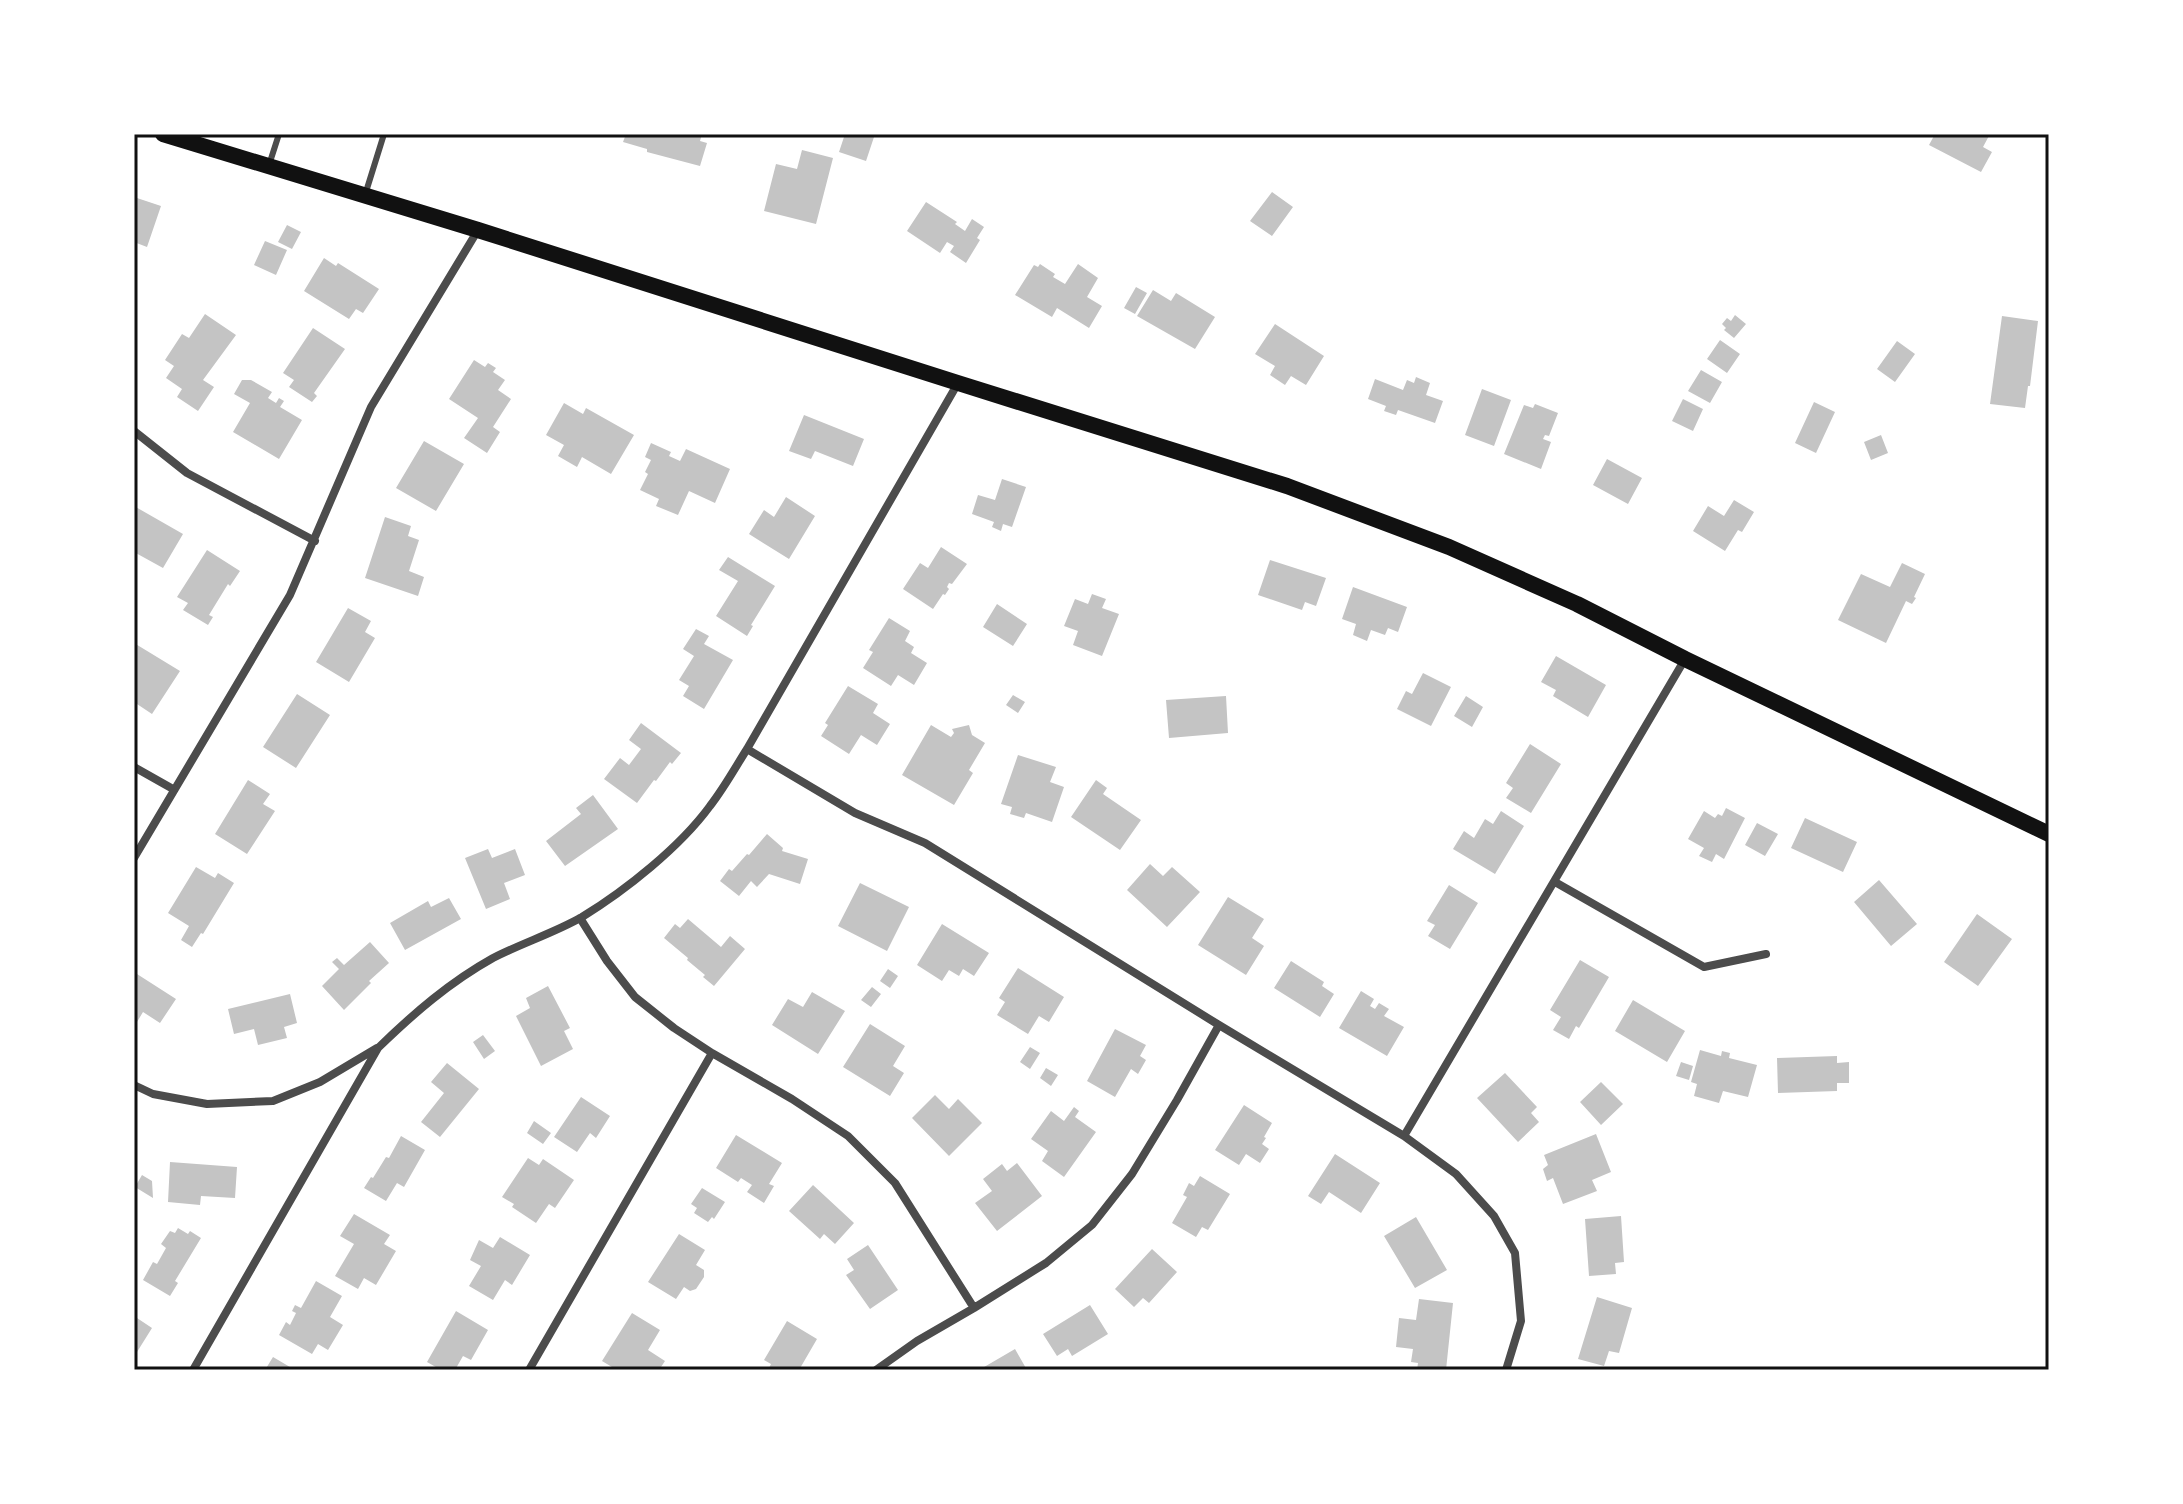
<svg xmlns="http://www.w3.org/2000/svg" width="2183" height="1504" font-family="'Archivo Narrow',sans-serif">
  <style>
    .building { fill: #c4c4c4 }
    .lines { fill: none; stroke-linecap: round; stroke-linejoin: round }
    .service { stroke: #4c4c4c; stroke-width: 6 }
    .minor { stroke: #4c4c4c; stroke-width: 8 }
    .secondary { stroke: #111; stroke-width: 16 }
    .neatline { fill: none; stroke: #111; stroke-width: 3 }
  </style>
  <rect width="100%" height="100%" fill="#fff"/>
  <path class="building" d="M626 134H702L700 141 707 143 700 166 647 152V149L623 142Z
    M845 134H875L866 161 839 152Z
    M1935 134H1990L1983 147 1992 152 1981 172 1929 145Z
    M802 150 833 158 816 224 764 211 776 164 797 169Z
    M1272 192 1293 207 1272 236 1250 221Z
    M134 197 161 206 147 247 134 242Z
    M926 202 957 222 955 224 965 231 972 219 984 227 977 238 980 240 966 263 950 252 954 246 947 242 940 253 907 231Z
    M287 225 301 232 292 249 278 242Z
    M265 241 287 250 276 275 254 265Z
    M324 258 336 266 338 263 379 289 363 313 356 309 349 319 304 291Z
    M1040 264 1055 274 1053 277 1065 284 1078 264 1098 278 1087 297 1102 306 1089 328 1057 308 1052 317 1015 295 1034 265 1038 267Z
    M1136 287 1147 293 1135 314 1124 308Z
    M1153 290 1171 301 1176 293 1215 317 1195 349 1137 316Z
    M205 314 236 335 203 380 214 387 198 411 177 397 182 389 166 378 174 366 165 360 182 334 189 338Z
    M1735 315 1746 324 1734 338 1724 330 1726 328 1722 324 1727 318 1731 321Z
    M2002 316 2038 321 2030 386H2028L2025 408 1990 404Z
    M1275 324 1324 356 1306 385 1291 376 1285 385 1270 375 1275 366 1255 354Z
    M313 328 345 349 314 393 317 396 312 402 289 387 294 380 283 373Z
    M1720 340 1740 354 1727 373 1707 359Z
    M1897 341 1915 354 1895 382 1877 369Z
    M474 360 485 367 488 363 496 368 493 372 505 380 498 390 511 399 493 427 500 432 487 453 464 438 478 418 449 399Z
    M1701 370 1722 382 1710 403 1688 391Z
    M1416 377 1430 383 1426 395 1443 401 1435 423 1398 410 1396 415 1384 411 1386 406 1368 399 1375 379 1403 390 1407 380 1414 383Z
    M242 380H251L272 392 268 398 276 403 279 398 284 401 280 407 302 420 279 459 233 432 250 403 234 394Z
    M1482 389 1511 400 1494 446 1465 435Z
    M1683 399 1703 409 1693 431 1672 421Z
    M1814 402 1835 412 1816 453 1795 443Z
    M564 403 583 414 586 408 634 435 611 474 582 457 577 467 558 456 564 445 546 435Z
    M1535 404 1558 413 1549 436 1545 435 1543 439 1551 442 1541 469 1504 454 1524 405 1533 408Z
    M804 415 864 439 853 466 815 451 811 459 789 451Z
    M1881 435 1888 453 1871 460 1864 442Z
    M424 441 464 464 436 511 396 488Z
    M651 443 671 452 669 456 680 461 686 449 730 469 715 503 689 491 678 515 656 506 659 499 640 490 648 474 645 472 651 460 645 457Z
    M1607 459 1642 478 1628 504 1593 485Z
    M1002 479 1026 487 1012 527 1003 524 1001 531 992 527 994 522 972 514 978 495 995 500Z
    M786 497 815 516 789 559 749 534 764 510 774 517Z
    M1734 500 1754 512 1742 532 1738 530 1725 551 1693 531 1708 506 1724 516Z
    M134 506 183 534 163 568 134 552Z
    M385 517 411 526 408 536 419 540 409 571 424 577 418 596 365 578Z
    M941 547 967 564 952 584 949 583 947 587 949 589 945 595 943 594 933 609 903 589 920 563 928 568Z
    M207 550 240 571 230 586 228 584 209 615 213 617 208 625 183 610 188 603 177 597Z
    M728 557 775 586 751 625 753 626 747 636 716 616 738 581 719 570Z
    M1270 560 1326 578 1316 606 1305 602 1302 610 1258 595Z
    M1902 563 1925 574 1914 597 1916 598 1912 604 1906 601 1886 643 1838 620 1861 574 1890 587Z
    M1353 587 1407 607 1398 632 1388 628 1385 635 1371 630 1367 641 1353 635 1356 624 1342 619Z
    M1092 594 1106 599 1102 608 1119 614 1102 656 1073 645 1078 631 1064 626 1075 599 1088 604Z
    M997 604 1027 624 1013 646 983 627Z
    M348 608 371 621 365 632 375 638 349 682 316 662Z
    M889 618 910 631 905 641 914 647 911 653 927 663 914 685 898 675 891 686 863 668 873 652 869 650Z
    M696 629 709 636 704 644 733 660 704 709 683 696 689 686 679 680 694 656 683 649Z
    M134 643 180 671 152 714 134 702Z
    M1556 656 1606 685 1588 717 1553 696 1556 690 1541 682Z
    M1423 673 1451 687 1431 726 1397 709 1406 691 1412 694Z
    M848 686 878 704 873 713 890 724 877 745 861 735 849 754 821 736 828 725 825 723Z
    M297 694 330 715 296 768 263 747Z
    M1013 695 1025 702 1018 713 1006 705Z
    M1226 696 1228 733 1169 738 1166 700Z
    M1466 696 1483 707 1472 727 1454 716Z
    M641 723 681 753 672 764 670 762 656 781 654 780 637 803 604 779 620 758 629 765 641 749 629 740Z
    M931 725 951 737 954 733 952 729 969 725 972 735 985 743 969 770 973 773 954 805 902 775Z
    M1530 744 1561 764 1531 813 1506 798 1513 788 1506 783Z
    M1018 755 1056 767 1050 782 1064 787 1052 822 1026 813 1024 818 1010 814 1012 807 1001 804Z
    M248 780 270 794 263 804 275 811 247 854 215 834Z
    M1096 780 1107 788 1103 794 1141 820 1120 850 1071 817Z
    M593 795 618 829 565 866 546 841 581 814 576 808Z
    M1726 808 1745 818 1724 859 1716 854 1712 862 1699 856 1704 848 1688 839 1704 811 1715 818 1718 814 1722 816Z
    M1501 811 1524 826 1495 874 1453 849 1464 831 1474 838 1485 819 1493 824Z
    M1805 818 1857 842 1843 872 1791 848Z
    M1757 823 1778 834 1765 856 1745 845Z
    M767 834 783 848 782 851 808 859 800 884 769 874 757 887 751 881 739 896 720 881 729 869 732 871 747 854 749 855Z
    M488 849 492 858 515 849 525 875 504 883 510 899 486 909 465 858Z
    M1150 864 1163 876 1172 867 1200 892 1167 927 1127 890Z
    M196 867 215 878 218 873 234 883 203 934 201 933 192 947 181 940 189 926 168 913Z
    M1879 880 1917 924 1891 946 1854 902Z
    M860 883 909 907 887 951 838 926Z
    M1449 885 1478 903 1450 949 1428 936 1435 925 1427 921Z
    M1228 897 1264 919 1252 938 1264 946 1246 975 1198 945Z
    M449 898 461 919 405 950 390 923 428 901 431 907Z
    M1977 914 2012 939 1978 986 1944 962Z
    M688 919 721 947 730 936 745 949 714 986 703 977 705 975 687 960 688 958 664 938 675 924 680 928Z
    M942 924 989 953 974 976 963 969 959 976 949 970 942 981 917 965Z
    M370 942 389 963 369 981 371 983 344 1010 322 986 339 969 332 962 337 958 344 965Z
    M1580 960 1609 977 1579 1028 1576 1026 1569 1039 1553 1030 1561 1017 1550 1010Z
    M1291 961 1324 982 1322 986 1334 994 1320 1017 1274 988Z
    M1018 968 1064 997 1049 1022 1039 1016 1028 1034 997 1015 1005 1002 999 998Z
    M888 969 898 976 890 988 880 981Z
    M137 974 176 999 160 1023 143 1012 134 1027V979Z
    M548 986 570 1028 564 1031 573 1049 541 1066 516 1016 530 1008 526 998Z
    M872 987 881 994 871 1007 861 1000Z
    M1361 991 1374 999 1370 1006 1375 1009 1379 1003 1389 1009 1384 1016 1404 1027 1387 1056 1339 1028Z
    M812 992 845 1011 818 1054 772 1025 788 999 803 1007Z
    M290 994 297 1023 284 1027 287 1038 258 1045 254 1029 234 1034 228 1009Z
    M1633 1000 1685 1031 1667 1062 1615 1031Z
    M870 1024 905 1046 893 1066 904 1073 890 1096 843 1067Z
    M1115 1029 1146 1045 1140 1056 1146 1060 1138 1074 1131 1069 1115 1097 1087 1081Z
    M483 1035 495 1051 484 1059 473 1042Z
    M1030 1047 1040 1053 1030 1069 1020 1062Z
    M1700 1050 1721 1056 1722 1051 1730 1053 1729 1058 1757 1065 1748 1097 1723 1091 1719 1103 1694 1096 1697 1084 1691 1082Z
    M1837 1056V1063L1849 1062V1083H1837V1091L1778 1093 1777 1058Z
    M1681 1062 1693 1066 1689 1080 1676 1076Z
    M447 1063 479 1089 440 1137 421 1122 444 1093 431 1082Z
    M1046 1068 1058 1075 1051 1086 1040 1078Z
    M1505 1073 1537 1107 1531 1113 1539 1122 1518 1142 1477 1098Z
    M1601 1082 1623 1104 1601 1125 1580 1102Z
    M935 1095 949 1109 958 1099 982 1123 949 1156 912 1118Z
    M581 1097 610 1116 596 1138 590 1133 577 1152 554 1137Z
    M1244 1105 1272 1123 1264 1137 1266 1138 1262 1144 1269 1149 1260 1163 1246 1154 1239 1165 1215 1150Z
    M1074 1107 1079 1111 1075 1117 1096 1132 1064 1177 1042 1161 1048 1151 1031 1139 1051 1111 1064 1121Z
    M534 1121 551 1133 543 1144 527 1133Z
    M1596 1134 1611 1172 1592 1180 1597 1191 1563 1204 1553 1178 1547 1181 1543 1169 1548 1165 1544 1155Z
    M736 1135 782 1163 769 1184 774 1186 764 1203 747 1192 752 1185 741 1178 738 1182 716 1168Z
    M401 1136 425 1150 404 1187 397 1183 386 1201 364 1188 371 1177 373 1178 386 1157 389 1158Z
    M1335 1154 1380 1183 1361 1213 1329 1192 1321 1204 1308 1196Z
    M528 1158 539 1165 543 1159 574 1180 555 1208 549 1204 536 1223 512 1207 514 1204 502 1197Z
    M170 1162 237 1167 235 1198 201 1196 200 1205 168 1202Z
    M1017 1163 1042 1196 997 1231 975 1203 992 1191 983 1179 1002 1164 1007 1171Z
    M142 1175 152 1181 153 1198 135 1187Z
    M1200 1176 1230 1194 1208 1230 1202 1227 1196 1237 1172 1223 1187 1197 1183 1195 1189 1183 1194 1186Z
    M813 1185 854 1223 835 1244 824 1234 820 1239 789 1211Z
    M702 1188 725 1202 714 1219 712 1217 708 1222 694 1213 697 1208 691 1204Z
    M354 1214 390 1235 384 1244 396 1251 376 1285 364 1278 358 1289 335 1276 354 1244 340 1236Z
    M1621 1216 1624 1262 1615 1263 1616 1274 1589 1276 1585 1219Z
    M1416 1217 1447 1270 1415 1288 1384 1236Z
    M178 1228 188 1234 190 1231 201 1238 175 1281 178 1283 170 1296 143 1280 153 1262 157 1264 166 1248 161 1244 170 1231 175 1233Z
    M679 1234 705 1250 696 1265 704 1270V1277L696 1289 690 1291 684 1287 676 1299 648 1282Z
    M500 1237 530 1255 512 1285 505 1280 493 1300 469 1286 481 1266 470 1260 479 1240 493 1248Z
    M868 1245 898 1290 870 1309 846 1275 854 1270 847 1259Z
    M1152 1249 1177 1272 1149 1303 1143 1298 1134 1307 1115 1289Z
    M316 1281 342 1296 330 1317 343 1325 328 1350 318 1344 312 1354 279 1335 286 1322 290 1325 296 1313 292 1311 295 1305 301 1308Z
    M1597 1297 1632 1308 1619 1353 1609 1351 1604 1366 1578 1359Z
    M1419 1299 1453 1303 1446 1370H1417L1418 1363 1411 1362 1413 1349 1396 1347 1399 1318 1416 1320Z
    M1090 1305 1108 1334 1072 1356 1068 1349 1057 1356 1043 1334Z
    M456 1311 488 1330 471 1360 463 1356 455 1370H441L427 1362Z
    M632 1313 660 1330 648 1350 665 1361 659 1370H617L602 1361Z
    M134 1316 152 1328 137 1352 134 1350Z
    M787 1321 817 1339 799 1370H768L771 1364 764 1360Z
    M1015 1349 1027 1370H979Z
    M273 1357 295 1370H265Z"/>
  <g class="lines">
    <path class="service" d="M269 165 279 134
      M365 195 384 134"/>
    <path class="minor" d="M134 431 187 473 315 541
      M747 749 855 813 925 843 1219 1025 1404 1136 1456 1174 1494 1216 1515 1253 1521 1321 1506 1370
      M134 767 173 789
      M134 858 290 595 371 407 478 230
      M1555 882 1704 967 1766 954
      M580 918 607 961 635 997 674 1028 712 1053 792 1099 848 1136 895 1183 974 1308
      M134 1085 153 1094 207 1104 273 1101 320 1082 377 1048
      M1404 1136 1685 659
      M193 1370 378 1048C414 1013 450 982 493 958 522 943 554 933 582 917 626 890 680 847 710 806 724 788 735 768 747 749L958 383
      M529 1370 712 1053
      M876 1370 917 1341 974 1308 1046 1263 1092 1225 1132 1174 1177 1100 1219 1025"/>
    <path class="secondary" d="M163 134 478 230 958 383 1287 486 1449 547 1577 604 1685 659 2049 834"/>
  </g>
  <rect width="2183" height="1504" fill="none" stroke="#ffffff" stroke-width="272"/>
  <rect x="136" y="136" width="1911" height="1232" class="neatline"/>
</svg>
